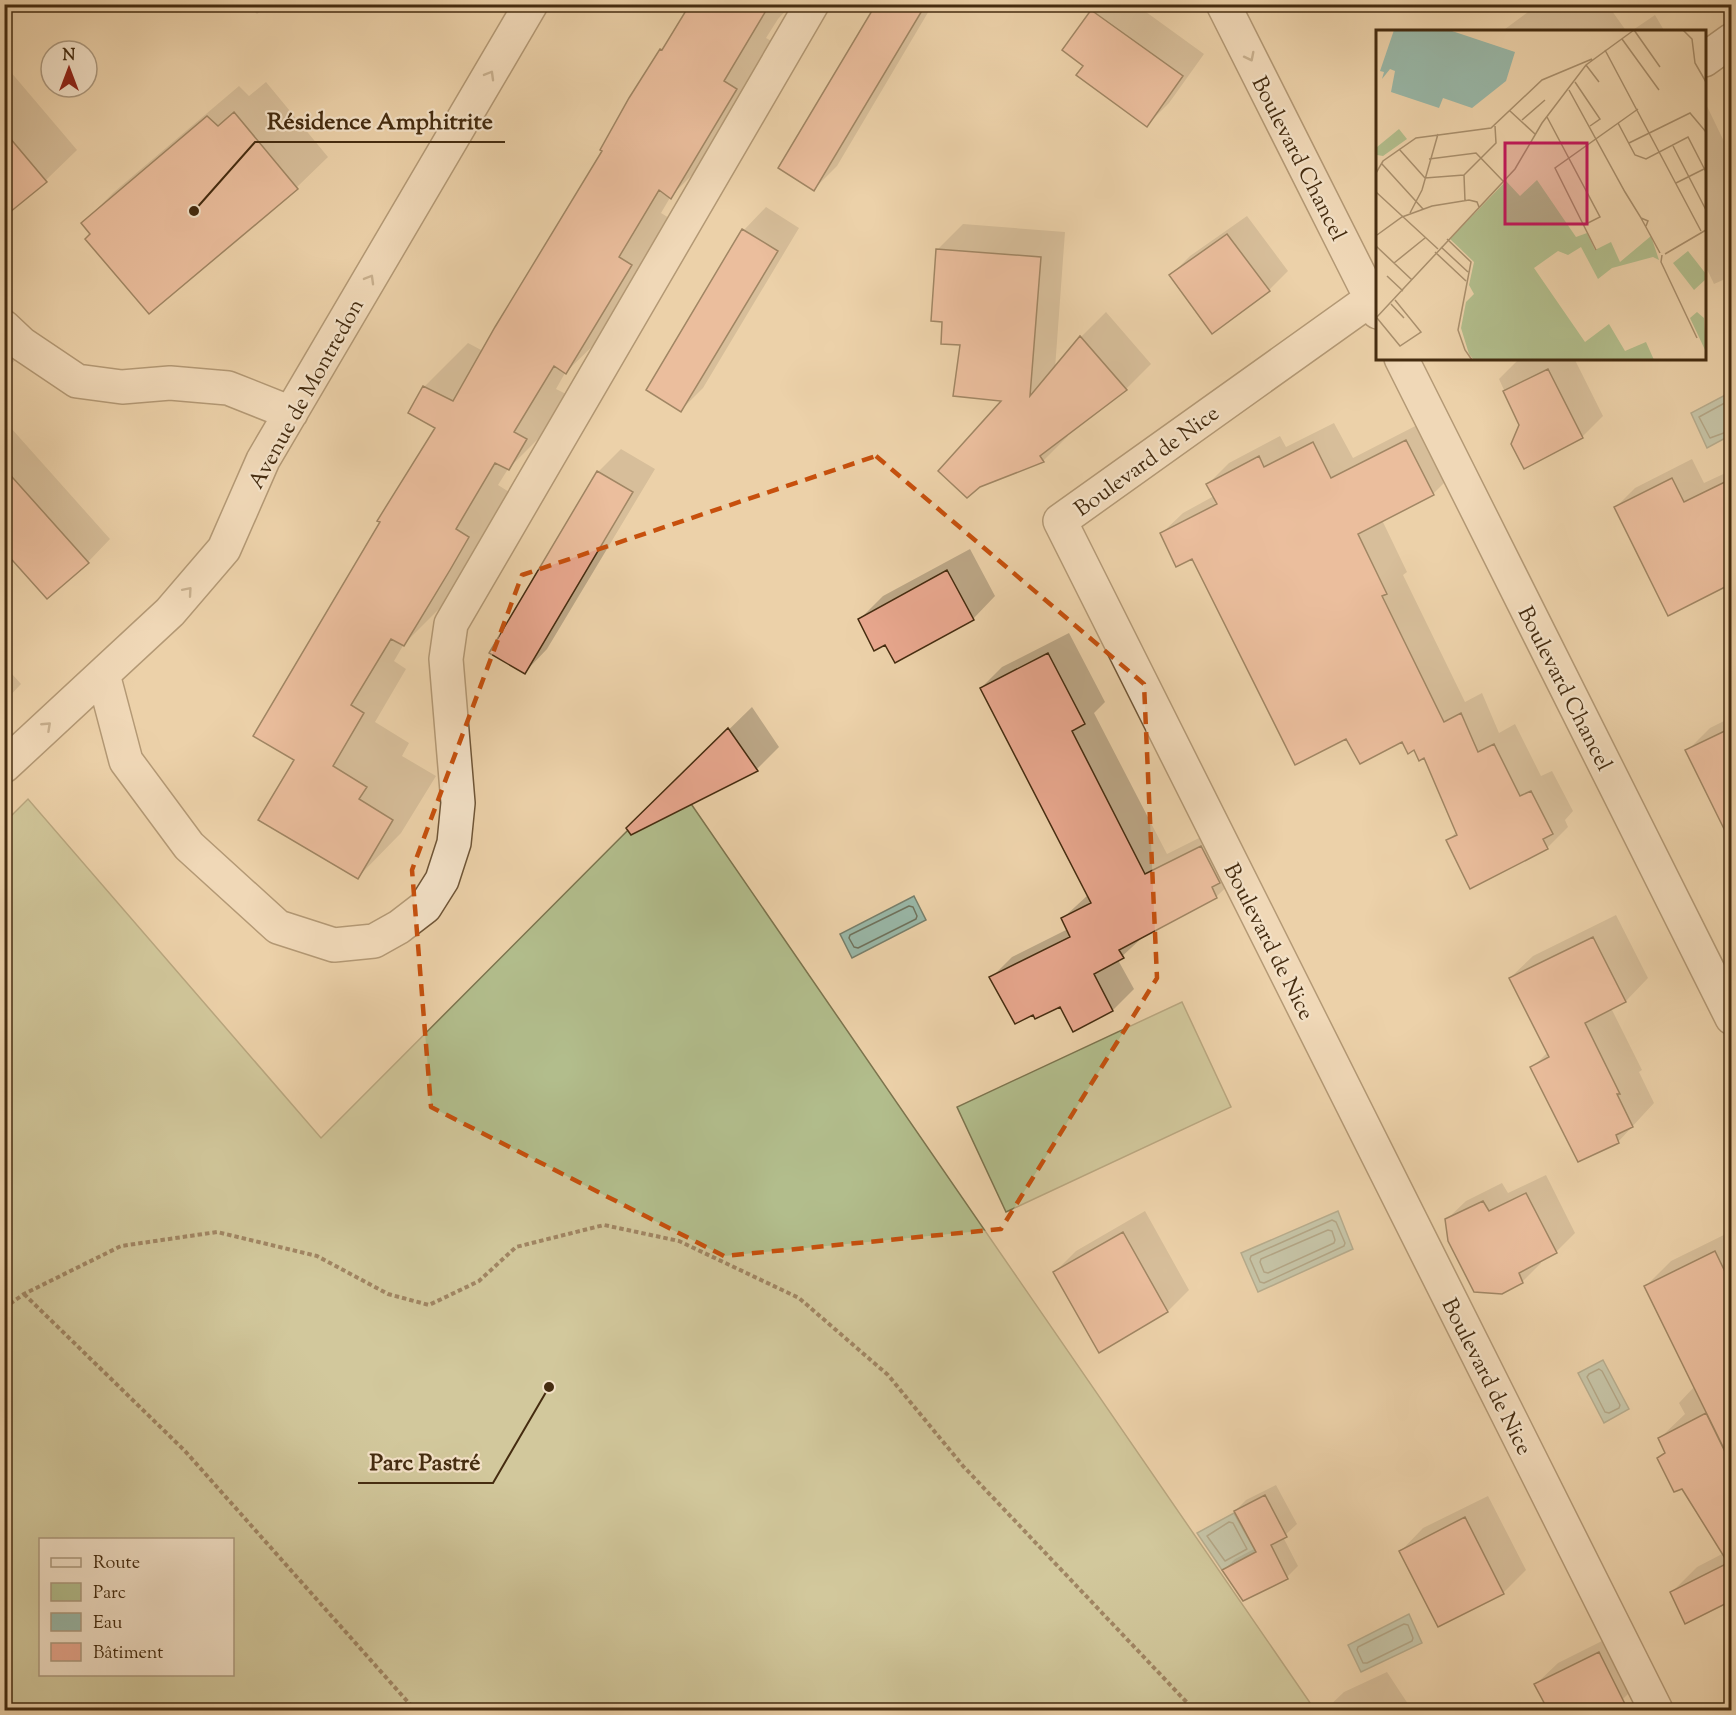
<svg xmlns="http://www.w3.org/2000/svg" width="1736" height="1715" font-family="'Sorts Mill Goudy',serif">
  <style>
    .green { fill: #b2bd8c; stroke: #7c744e; stroke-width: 1.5; fill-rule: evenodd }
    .water { fill: #99b7a7; stroke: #777f6b; stroke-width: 1.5 }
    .shadow { fill: #0003 }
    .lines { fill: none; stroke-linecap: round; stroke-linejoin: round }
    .shore { stroke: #6f725c; stroke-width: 1.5 }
    .building { fill: #e8a78e; stroke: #452c10; stroke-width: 1.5 }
    .minor-casing { stroke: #6f5536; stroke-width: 36 }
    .path { stroke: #452c10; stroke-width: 4; stroke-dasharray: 4.5 3; stroke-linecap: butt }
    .minor { stroke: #f3e1c7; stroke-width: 33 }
    .oneway { stroke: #9c866c }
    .marked { fill: none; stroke: #c7500d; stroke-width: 4.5; stroke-dasharray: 12 8; stroke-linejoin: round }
    .labels { text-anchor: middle; stroke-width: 4.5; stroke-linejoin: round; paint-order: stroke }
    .street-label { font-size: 22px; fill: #452c10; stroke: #f3e1c7 }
    .inset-river { fill: none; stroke: #99b7a7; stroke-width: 3 }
    .inset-road { fill: none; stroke: #a98f6c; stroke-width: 1.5 }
    .view { fill: #c2185b; fill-opacity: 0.15; stroke: #c2185b; stroke-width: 3 }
    .inset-edge { fill: none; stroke: #452c10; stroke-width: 3 }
    .leader { fill: none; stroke: #452c10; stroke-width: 2 }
    .callout-dot { fill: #452c10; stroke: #f3e1c7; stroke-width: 2 }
    .callout-label { font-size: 24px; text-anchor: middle; font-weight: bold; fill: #452c10; stroke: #f3e1c7; stroke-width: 4.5; stroke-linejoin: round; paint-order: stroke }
  </style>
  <rect width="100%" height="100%" fill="#ecd1a9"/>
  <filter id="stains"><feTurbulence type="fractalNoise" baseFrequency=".00333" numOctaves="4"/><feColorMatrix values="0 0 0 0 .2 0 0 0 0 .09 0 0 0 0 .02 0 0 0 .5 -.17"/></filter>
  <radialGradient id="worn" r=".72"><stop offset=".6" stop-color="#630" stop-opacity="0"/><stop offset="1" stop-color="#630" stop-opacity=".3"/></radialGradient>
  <path class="green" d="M676 782 1315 1710H5V822L28 799 321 1138ZM40 1540H232V1674H40Z
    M1182 1002 1231 1107 1006 1212 957 1107Z"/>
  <path class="water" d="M1731 392V435L1707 448 1691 413Z
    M914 896 926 920 852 958 840 934Z
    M1338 1211 1353 1249 1258 1292 1241 1253Z
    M1603 1360 1629 1409 1604 1423 1578 1373Z
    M1234 1513 1256 1552 1222 1570 1197 1533Z
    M1409 1614 1422 1643 1361 1672 1348 1645Z"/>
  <path class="shadow" d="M248 4H267L257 14Z
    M692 4H792L778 19 766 38 779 45 714 153 671 196 661 213 674 221 610 329 565 373 556 389 570 396 552 425 508 469 498 485 511 493 447 601 404 644 394 661 406 669 375 722 409 743 402 756 436 776 401 833 358 877 296 759 437 428 424 387 468 343 483 351 604 151 661 50 669 42Z
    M877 4H933L837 166 814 189Z
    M1098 4H1135L1204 54 1169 103 1147 125 1086 66 1092 11Z
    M1539 4H1607L1627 32H1501Z
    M1655 15 1665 32H1630Z
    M4 64 77 150 46 180 17 205 4 198Z
    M266 82 328 157 297 187 150 312 83 223 114 192 239 86 249 96Z
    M1704 100 1732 158V276L1714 284 1704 263Z
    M766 207 799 228 703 388 681 410 648 390 744 230Z
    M1247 216 1288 271 1269 290 1171 275 1190 256Z
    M963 224 1065 232 1055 369 1081 337 1106 312 1151 364 1126 389 1067 434 1068 436 1043 461 979 485 1005 399 944 321 938 249Z
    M4 323 26 350 4 371Z
    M1520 358H1574L1603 416 1582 437 1520 425 1499 379Z
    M1427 420 1454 473 1433 494 1382 520 1407 572 1403 575 1465 702 1482 693 1499 733 1515 724 1541 776 1552 771 1573 811 1565 820 1568 827 1547 848 1448 841 1457 831 1425 756 1403 740 1347 737 1192 557 1162 533 1183 513 1214 496 1208 484 1229 463 1280 436 1286 447 1334 423 1353 458Z
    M11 428 110 539 88 562 13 558 8 562 4 558V434Z
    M621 449 655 469 547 649 525 672 598 472Z
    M1692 459 1704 483 1732 470V583L1669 614 1616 507 1635 488Z
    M970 549 995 596 973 619 886 643 860 619 883 596Z
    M1069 633 1105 702 1094 713 1167 854 1223 826 1238 876 1216 897 1144 936 1118 960 1134 989 1113 1010 1074 1030 1060 1005 991 978 1012 957 1068 929 1063 918 1088 895 981 688 1002 667Z
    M4 665 21 684 4 702Z
    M752 707 779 747 757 769 628 828Z
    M1732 717V840L1687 751 1710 728Z
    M1616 915 1648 978 1626 1001 1611 1008 1642 1070 1639 1072 1654 1103 1618 1142 1532 1068 1548 1052 1510 978 1533 956Z
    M1546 1175 1575 1233 1556 1252 1540 1260 1541 1263 1522 1282 1446 1220 1466 1201 1502 1183 1508 1193Z
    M1145 1211 1189 1290 1168 1311 1099 1351 1055 1272 1076 1251Z
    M1732 1231V1599L1686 1622 1672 1592 1697 1567 1724 1553 1683 1487 1659 1458 1666 1451 1660 1438 1685 1414 1679 1403 1695 1386 1645 1287 1671 1261Z
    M1276 1485 1297 1524 1283 1537 1298 1566 1287 1577 1244 1599 1224 1570 1235 1559 1256 1548 1235 1511 1246 1500Z
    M1488 1496 1526 1570 1503 1593 1401 1551 1423 1528Z
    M1620 1632 1644 1678 1622 1700 1629 1710H1542L1548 1706 1536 1684 1558 1663Z
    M1387 1672 1412 1710H1325L1344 1692Z
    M1129 1706 1133 1710H1123Z"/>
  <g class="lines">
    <path class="shore" d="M1732 399 1699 417 1710 438 1732 430
      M909 906 913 907 917 916 916 919 858 948 854 947 849 938 850 935Z
      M1332 1220 1336 1222 1345 1243 1344 1246 1264 1283 1260 1282 1250 1259 1251 1256Z
      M1328 1230 1332 1231 1335 1240 1334 1243 1268 1273 1264 1272 1260 1262 1261 1259Z
      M1599 1369 1602 1371 1620 1405 1619 1408 1609 1413 1605 1412 1587 1377 1589 1374Z
      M1229 1522 1233 1523 1247 1549 1225 1561 1207 1536Z
      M1404 1624 1408 1625 1413 1638 1412 1641 1367 1663H1363L1357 1650 1358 1647Z"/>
  </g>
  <path class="building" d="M690 4H770L724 81 737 89 671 199 659 190 619 257 632 265 566 374 554 366 514 432 527 439 509 470 495 463 456 529 469 537 450 570 404 646 391 639 351 705 364 713 333 766 367 787 359 799 393 820 358 879 258 820 294 760 253 736 380 522 377 521 435 428 408 413 423 386 453 401 495 327 602 151 600 150 629 98 660 49 662 50Z
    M876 4H926L814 191 778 168Z
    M1091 10 1183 76 1147 127 1076 75 1083 66 1062 50Z
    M234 112 298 189 149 314 85 239 90 234 81 223 207 116 218 126Z
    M4 131 47 182 4 217Z
    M742 229 778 251 681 412 646 390Z
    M1227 234 1270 291 1212 334 1169 275Z
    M936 249 1041 257 1030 396 1080 336 1127 390 1040 456 1044 462 980 487 967 498 938 471 1001 401 953 396 960 345 941 344 942 322 931 321Z
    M1548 369 1583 438 1524 469 1511 444 1519 425 1503 391Z
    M1406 440 1434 495 1358 534 1387 594 1382 596 1444 722 1461 713 1478 752 1494 744 1520 796 1531 791 1553 834 1543 839 1548 849 1470 889 1446 840 1457 835 1424 758 1419 761 1414 750 1408 754 1402 742 1360 764 1346 739 1295 765 1192 559 1176 567 1160 533 1217 504 1206 484 1259 456 1264 467 1313 442 1331 478Z
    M4 468 89 563 47 599 4 551Z
    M597 471 633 492 525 674 489 653Z
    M1672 478 1684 502 1731 479V584L1668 616 1614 507Z
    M947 570 974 620 895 663 885 645 874 651 858 619Z
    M1048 653 1085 724 1072 731 1145 874 1201 846 1220 883 1212 887 1217 898 1119 950 1124 958 1094 974 1113 1011 1073 1032 1060 1007 1035 1019 1033 1015 1015 1024 989 977 1070 937 1061 918 1091 903 980 688Z
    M728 728 758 771 631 835 626 828Z
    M1731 728V843L1685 750Z
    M1593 937 1626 1002 1585 1023 1620 1094H1617L1633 1127 1616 1135 1619 1143 1578 1162 1530 1067 1549 1057 1509 978Z
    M1526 1193 1557 1253 1519 1273 1523 1283 1502 1294 1474 1292 1448 1241 1445 1219 1483 1201 1489 1211Z
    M1123 1232 1168 1312 1099 1353 1053 1272Z
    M1715 1251 1731 1284V1463L1644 1286Z
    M1706 1413 1731 1464V1601L1685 1624 1670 1592 1728 1563 1682 1489 1674 1492 1657 1458 1665 1453 1658 1438Z
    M1265 1495 1287 1537 1271 1545 1288 1579 1243 1601 1222 1570 1256 1552 1234 1511Z
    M1465 1517 1504 1594 1438 1627 1399 1551Z
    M1599 1652 1628 1710H1548L1534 1684Z"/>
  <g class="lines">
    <g class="minor-casing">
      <path id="minor" d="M1223 4 1378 312
        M1704 60 1732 40
        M1378 294 1060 521 1656 1710
        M4 327 22 344 77 381 122 387 170 383 228 388 291 413
        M1401 358 1732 1018
        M103 674 126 761 189 846 278 927 334 945 374 941 399 927 425 907 442 880 454 843 458 803 446 659 451 624 812 4
        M4 766 170 612 224 549 263 460 531 4"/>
    </g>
    <path class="path" d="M24 1294 185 1451 415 1710
      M4 1308 24 1294 121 1246 217 1232 317 1256 388 1294 429 1305 479 1281 516 1247 604 1225 679 1241 799 1298 888 1375 963 1466 1194 1710"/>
    <use href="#minor" class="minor"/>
  </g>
  <defs><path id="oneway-chevron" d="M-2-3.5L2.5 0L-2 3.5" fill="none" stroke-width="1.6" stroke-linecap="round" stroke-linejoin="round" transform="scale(1.5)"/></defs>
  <g class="oneway">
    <use href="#oneway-chevron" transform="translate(1250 57) rotate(63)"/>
    <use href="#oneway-chevron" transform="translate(490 75) rotate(-60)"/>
    <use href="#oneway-chevron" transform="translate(370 279) rotate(-60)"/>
    <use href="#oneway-chevron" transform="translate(188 591) rotate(-49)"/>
    <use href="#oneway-chevron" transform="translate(47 726) rotate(-43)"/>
  </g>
  <path d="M0 0H1736V1715H0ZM876 456 1144 684 1157 978 1001 1229 724 1256 431 1107 412 870 522 575Z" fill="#ecd1a9" fill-opacity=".55" fill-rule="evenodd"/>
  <path class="marked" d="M876 456 1144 684 1157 978 1001 1229 724 1256 431 1107 412 870 522 575Z"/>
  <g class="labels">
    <g class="street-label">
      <text transform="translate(1300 158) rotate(63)" y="8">Boulevard Chancel</text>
      <text transform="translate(305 393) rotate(-61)" y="8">Avenue de Montredon</text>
      <text transform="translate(1146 460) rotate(-36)" y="8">Boulevard de Nice</text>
      <text transform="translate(1566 688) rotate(63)" y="8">Boulevard Chancel</text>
      <text transform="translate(1270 941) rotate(63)" y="8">Boulevard de Nice</text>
      <text transform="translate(1488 1376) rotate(63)" y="8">Boulevard de Nice</text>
    </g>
  </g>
  <g transform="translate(1376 30)">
    <rect width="330" height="330" fill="#ecd1a9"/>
    <path d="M23 99 31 109 7 126 1 125V117ZM161 150 200 207 211 203 219 220 235 212 244 232 275 206 283 230 277 227 236 238 222 249 205 217 192 225 182 221 158 238 209 312 233 294 249 321 270 312 278 330H98L93 324 85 298 90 272 98 264 93 255 98 232 74 209 130 151 144 166ZM312 221 330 244V249L318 260 297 233ZM321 282 328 288 330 322 314 288Z" fill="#b2bd8c"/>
    <path d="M18 0H73L139 22 130 51 96 78 67 68 63 78 15 62 19 41 14 39 6 49 8 42 4 41Z" fill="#99b7a7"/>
    <path class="inset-river" d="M25 0 23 23 114 56M26 0 24 22 109 51 115 60"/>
    <path class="inset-road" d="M258 0 284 37M307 0 316 9 319 33 330 52M246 9 283 60M229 20 325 201M210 35 223 52M199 52 224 89 214 96M193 60 249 162 265 188 272 191 270 196M134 81 159 104M171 87 224 187 208 195M146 90 169 70M242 93 259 125 270 129 312 107 330 142M253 113 314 83 330 102M297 116 330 180M23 119 49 148 88 145M53 129 100 123 127 151M6 134 47 179M0 143 7 131 40 108 115 98 166 50 216 29M300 153 330 138M0 162 62 219M89 171 88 145 120 113 119 96M34 183 46 160 62 104M265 188 284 223M1 205 26 187 56 176 93 170 101 172 103 177M71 209 95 232 82 300 89 320 96 330M0 216 36 250M65 217 92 242M220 220 179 138 262 79M59 222 90 251M289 224 330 200M286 225 285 232 321 308M18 233 49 208M11 246 27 261M15 274 28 288M0 288 139 139 166 93 210 35 258 0M1 288 24 316 45 302 19 270"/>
    <path class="view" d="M129 113H211V194H129Z"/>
    <rect width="330" height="330" class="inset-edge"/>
  </g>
  <path class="leader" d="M194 211L255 142H505M549 1387L493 1483H358"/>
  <g class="callout-dot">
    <circle cx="194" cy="211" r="6"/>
    <circle cx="549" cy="1387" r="6"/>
  </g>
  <g class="callout-label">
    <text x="380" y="129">Résidence Amphitrite</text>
    <text x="425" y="1470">Parc Pastré</text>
  </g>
  <rect width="1736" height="1715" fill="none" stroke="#ecd1a9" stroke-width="24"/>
  <rect x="6" y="6" width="1724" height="1703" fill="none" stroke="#452c10" stroke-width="3"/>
  <rect x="12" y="12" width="1712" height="1691" fill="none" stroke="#452c10" stroke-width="1.5"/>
  <rect x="39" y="1538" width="195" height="138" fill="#f3e1c7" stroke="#ad997e" stroke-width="1.5"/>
  <rect x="51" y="1558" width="30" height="9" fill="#f3e1c7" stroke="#ad997e" stroke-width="1.5"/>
  <text x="93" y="1568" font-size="18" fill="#452c10">Route</text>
  <rect x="51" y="1583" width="30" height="18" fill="#b2bd8c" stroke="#ad997e" stroke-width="1.5"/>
  <text x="93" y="1598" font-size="18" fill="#452c10">Parc</text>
  <rect x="51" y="1613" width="30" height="18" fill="#99b7a7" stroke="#ad997e" stroke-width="1.5"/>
  <text x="93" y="1628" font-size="18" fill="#452c10">Eau</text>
  <rect x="51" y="1643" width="30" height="18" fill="#e8a78e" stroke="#ad997e" stroke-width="1.5"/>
  <text x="93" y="1658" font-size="18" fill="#452c10">Bâtiment</text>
  <g transform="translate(69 69)"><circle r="28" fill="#f3e1c7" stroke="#ad997e" stroke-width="1.5"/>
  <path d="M0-4.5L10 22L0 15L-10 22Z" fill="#8f2418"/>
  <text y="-9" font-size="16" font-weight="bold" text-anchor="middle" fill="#452c10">N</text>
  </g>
  <rect width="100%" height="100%" filter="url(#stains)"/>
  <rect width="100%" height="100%" fill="url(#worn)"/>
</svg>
